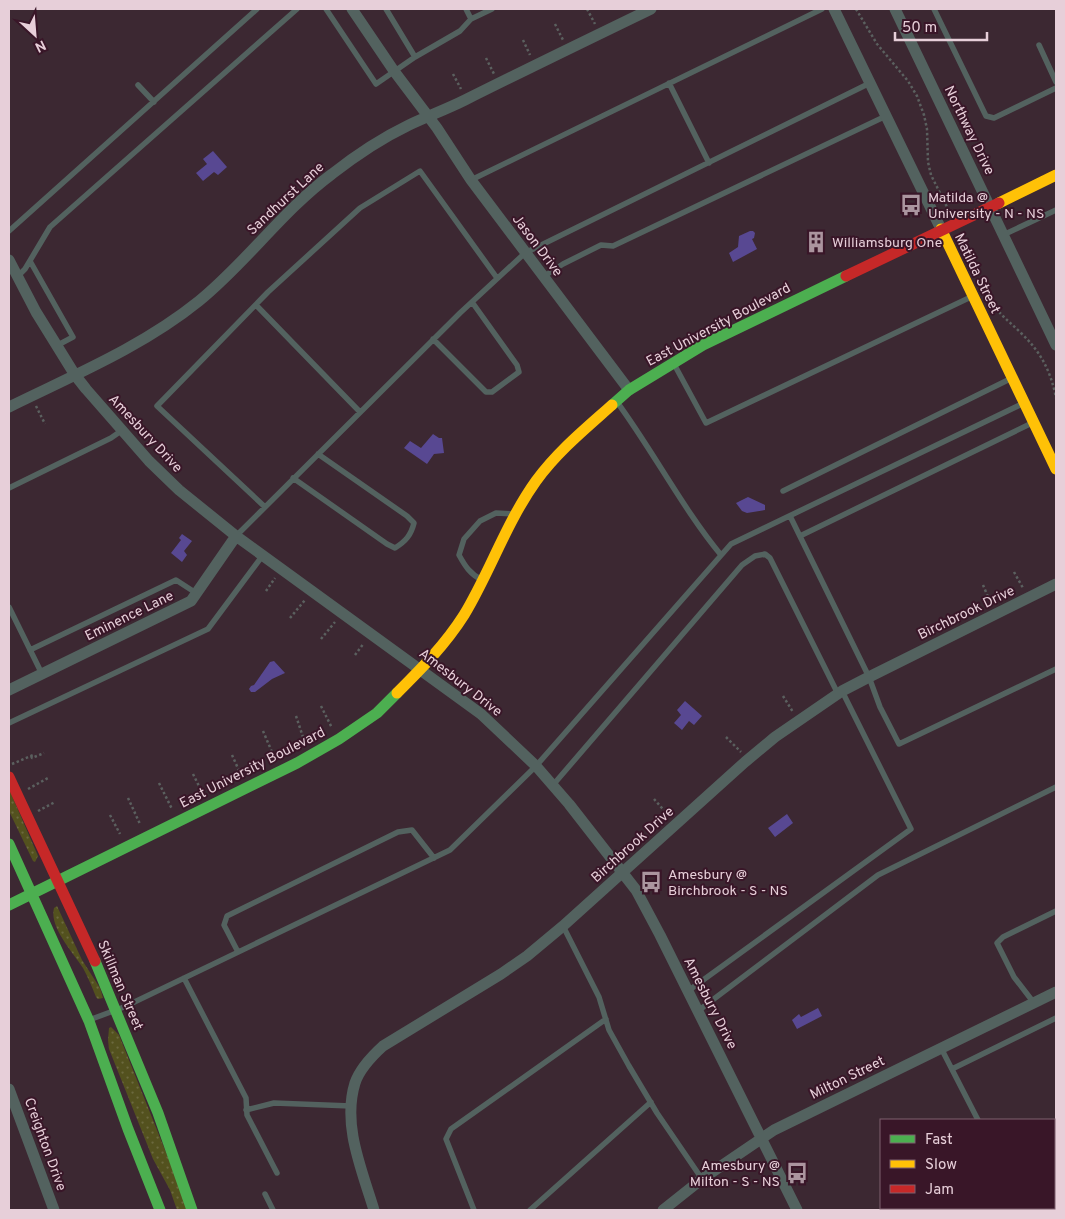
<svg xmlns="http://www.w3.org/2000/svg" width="1065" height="1219" font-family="Overpass,sans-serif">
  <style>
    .grass { fill: url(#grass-dots) }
    .water { fill: #584892 }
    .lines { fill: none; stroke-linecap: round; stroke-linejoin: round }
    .path { stroke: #5b605f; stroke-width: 2.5; stroke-dasharray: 2.5 2.5; stroke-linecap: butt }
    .lane { stroke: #53625f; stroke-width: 5.5 }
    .street { stroke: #53625f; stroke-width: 11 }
    .fast { stroke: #4caf50; stroke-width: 11 }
    .slow { stroke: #ffc107; stroke-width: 11 }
    .jam { stroke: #c62828; stroke-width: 11 }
    .labels { text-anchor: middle; stroke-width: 4; stroke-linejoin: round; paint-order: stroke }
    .street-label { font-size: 14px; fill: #e7cfd9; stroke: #391628 }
    .poi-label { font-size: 14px; fill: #e7cfd9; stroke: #391628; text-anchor: start }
  </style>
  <defs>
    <pattern id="grass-dots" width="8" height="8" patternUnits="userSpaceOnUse" patternTransform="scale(1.25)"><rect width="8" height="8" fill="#53511e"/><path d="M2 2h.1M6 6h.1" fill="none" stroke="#6c693e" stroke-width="1.8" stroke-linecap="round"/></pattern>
  </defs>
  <rect width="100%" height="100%" fill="#3c2832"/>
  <path class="grass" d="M9 789 38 856 35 862 33 861 9 811Z
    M57 906 82 960 100 988 103 998 98 999 96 997C92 987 88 977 83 968 73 952 49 927 54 908Z
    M111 1027 119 1035 189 1210H177L170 1190 153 1159 109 1049 108 1040 109 1028Z"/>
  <path class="water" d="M213 151 227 167 218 175 214 172 203 181 196 173 207 164 203 159Z
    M750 231H753L755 233 754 238 752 239 757 249 733 262 729 253 738 247 739 236Z
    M433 434 439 438H442L444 453 434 454 427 464 404 448 410 441 421 448Z
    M748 497 765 505V510L747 513 742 511 736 503Z
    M182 534 192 541 184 551 187 555 182 562 171 553 181 540 179 538Z
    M274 661 285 673 272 679 255 692H251L249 689 251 686 254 685 270 662Z
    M685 701 702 716 694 725 689 721 682 730 674 723 681 715 677 710Z
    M787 814 793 823 775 837 768 828Z
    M818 1008 822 1016 797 1029 792 1020 799 1014 801 1017Z"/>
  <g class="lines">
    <path class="path" d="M587 9 595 24
      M856 9 877 44 908 81 917 96 924 115 927 129 928 162 931 175 950 213
      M555 24 563 40
      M523 40 530 55
      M486 58 494 74
      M453 74 461 89
      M993 304C1001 316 1011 323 1021 333 1040 351 1051 371 1056 398
      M36 406 45 424
      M1014 572 1023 588
      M983 585 991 604
      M266 591 275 578
      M290 618 305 600
      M321 639 335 622
      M355 655 364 643
      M783 696 793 712
      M321 706 332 728
      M296 716 305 743
      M263 731 275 759
      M726 737 741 752
      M232 755 241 775
      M31 756 32 758 44 753
      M12 764 33 755
      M193 774 203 794
      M159 783 172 809
      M28 789 48 778
      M128 798 140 824
      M654 799 668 815
      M38 811 55 802
      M110 815 120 834"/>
    <path class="lane" d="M326 9 376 84 415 57
      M386 9 415 57 460 31 471 19 492 9
      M466 9 471 19
      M934 9 986 116 994 118 1056 88
      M1039 45 1056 82
      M669 83 709 163
      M138 85 154 102
      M471 180 822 9
      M9 231 257 9
      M1003 235 1056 210
      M30 261 73 337 56 346
      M17 277 25 269 50 227 297 9
      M543 277 563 264 601 245 613 246 886 116
      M256 305 360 412
      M433 339 486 392H492L519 372 517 365 472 302
      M674 364 706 423 973 296
      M617 402C653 451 683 509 721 555
      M293 478 387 544 395 548C406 541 411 535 414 523L407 516 318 454
      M9 488 111 438 121 431
      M783 491 1012 378
      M265 507 157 406 268 292 360 208 420 171 497 278
      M790 516 869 677 880 707 899 744 1056 669
      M236 536 460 313 525 253 870 83
      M800 536 1032 423
      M482 580C470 574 465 566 459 555L464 539 480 521 496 513 513 514
      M9 607 42 674
      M30 650 176 580 196 593
      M9 723 208 629 263 555
      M553 785 742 565 755 556 765 554 770 558 838 694
      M563 926 599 997 609 1030 629 1066 657 1113 702 1179
      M238 952 224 925 227 916 398 832 412 830 434 858
      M184 978 246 1098 247 1115 277 1173
      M688 991 911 829 842 691
      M1034 1003 1014 977 997 943 1003 937 1056 911
      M698 1011 878 875 1056 787
      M89 1020 124 1007 450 850 536 766 731 544 1024 403
      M941 1048 978 1120
      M952 1069 1056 1018
      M246 1110 274 1103 351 1106
      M265 1194 273 1210
      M1020 1208 1021 1210
      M474 1210 446 1139 451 1129 606 1019
      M530 1210 651 1102"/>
    <path class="street" d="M352 9 394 71 437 128 471 180 629 390
      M834 9 941 229
      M895 9 1056 345
      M9 260 36 312 75 375 86 389 149 461 179 490 236 536 481 714 536 766 569 804 636 890 660 935 797 1210
      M9 407C74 375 142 347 199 301 247 262 282 211 332 174 355 156 382 138 409 125 428 116 447 109 465 100 527 69 589 39 651 9
      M9 690 191 601 236 536
      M9 1089 54 1210
      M374 1210C362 1170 342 1125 355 1083 360 1068 372 1056 383 1046L501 974 527 956 563 926 745 762 775 737 842 691 869 677 1056 584
      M663 1210 702 1179 774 1130 1056 992"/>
    <path class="fast" d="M612 405 629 390 703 345 846 276
      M9 844 89 1021 128 1129 160 1210
      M9 905 297 763 339 739 377 713 397 693
      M95 961 158 1113 192 1210"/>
    <path class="slow" d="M999 203 1056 175
      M941 229 1056 469
      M397 693C421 669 445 645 464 615 490 572 506 523 536 481 557 452 585 429 612 405"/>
    <path class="jam" d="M846 276 999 203
      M9 777 95 961"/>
  </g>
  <defs>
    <g id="bus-bare" transform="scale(1.725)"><path d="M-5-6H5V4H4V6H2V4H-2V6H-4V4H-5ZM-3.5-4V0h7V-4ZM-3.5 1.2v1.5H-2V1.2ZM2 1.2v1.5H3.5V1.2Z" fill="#ab959f" stroke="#391628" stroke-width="2.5" paint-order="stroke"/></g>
    <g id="building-bare" transform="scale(1.725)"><path d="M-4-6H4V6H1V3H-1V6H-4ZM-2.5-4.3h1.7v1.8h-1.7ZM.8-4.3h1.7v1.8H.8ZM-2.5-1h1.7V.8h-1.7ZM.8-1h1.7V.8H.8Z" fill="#ab959f" stroke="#391628" stroke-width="2.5" paint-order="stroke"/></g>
  </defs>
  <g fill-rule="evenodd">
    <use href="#bus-bare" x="911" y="205"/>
    <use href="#building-bare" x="816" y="242"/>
    <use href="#bus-bare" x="651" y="882"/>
    <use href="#bus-bare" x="797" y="1173"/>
  </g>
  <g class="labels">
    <g class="street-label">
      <text transform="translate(970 130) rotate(64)" y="5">Northway Drive</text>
      <text transform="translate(285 198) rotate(-43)" y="5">Sandhurst Lane</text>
      <text transform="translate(538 245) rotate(53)" y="5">Jason Drive</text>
      <text transform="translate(978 273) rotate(64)" y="5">Matilda Street</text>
      <text transform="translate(718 324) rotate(-28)" y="5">East University Boulevard</text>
      <text transform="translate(146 433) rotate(47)" y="5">Amesbury Drive</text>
      <text transform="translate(966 612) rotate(-26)" y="5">Birchbrook Drive</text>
      <text transform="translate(129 615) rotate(-26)" y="5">Eminence Lane</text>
      <text transform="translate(461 682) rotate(38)" y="5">Amesbury Drive</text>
      <text transform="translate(252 767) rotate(-27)" y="5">East University Boulevard</text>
      <text transform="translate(632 844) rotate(-42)" y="5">Birchbrook Drive</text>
      <text transform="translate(121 985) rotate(67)" y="5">Skillman Street</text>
      <text transform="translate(711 1003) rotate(63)" y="5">Amesbury Drive</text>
      <text transform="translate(847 1077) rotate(-26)" y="5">Milton Street</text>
      <text transform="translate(46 1144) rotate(70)" y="5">Creighton Drive</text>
    </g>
    <g class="poi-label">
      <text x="928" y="202">Matilda @<tspan x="928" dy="16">University - N - NS</tspan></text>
      <text x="832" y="247">Williamsburg One</text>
      <text x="668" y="879">Amesbury @<tspan x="668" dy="16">Birchbrook - S - NS</tspan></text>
      <text x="780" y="1170" text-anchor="end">Amesbury @<tspan x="780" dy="16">Milton - S - NS</tspan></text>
    </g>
  </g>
  <rect width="1065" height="1219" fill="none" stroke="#e7cfd9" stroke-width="20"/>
  <rect x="880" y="1119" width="175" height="90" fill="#391628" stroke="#7f606f"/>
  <rect x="890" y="1135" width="25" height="8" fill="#4caf50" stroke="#7f606f"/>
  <text x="925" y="1144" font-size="15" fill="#e7cfd9">Fast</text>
  <rect x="890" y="1160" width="25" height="8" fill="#ffc107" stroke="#7f606f"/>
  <text x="925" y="1169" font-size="15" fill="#e7cfd9">Slow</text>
  <rect x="890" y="1185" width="25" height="8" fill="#c62828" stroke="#7f606f"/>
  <text x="925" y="1194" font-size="15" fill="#e7cfd9">Jam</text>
  <g transform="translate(35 35) rotate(154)" stroke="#391628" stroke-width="4" paint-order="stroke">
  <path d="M0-4L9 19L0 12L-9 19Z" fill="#e7cfd9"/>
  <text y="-8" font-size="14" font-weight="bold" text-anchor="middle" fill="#e7cfd9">N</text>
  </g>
  <path d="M895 32v8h92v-8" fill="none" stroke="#e7cfd9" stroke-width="2.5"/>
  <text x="902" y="32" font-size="15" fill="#e7cfd9" stroke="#391628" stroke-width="4" paint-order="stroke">50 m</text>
</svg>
